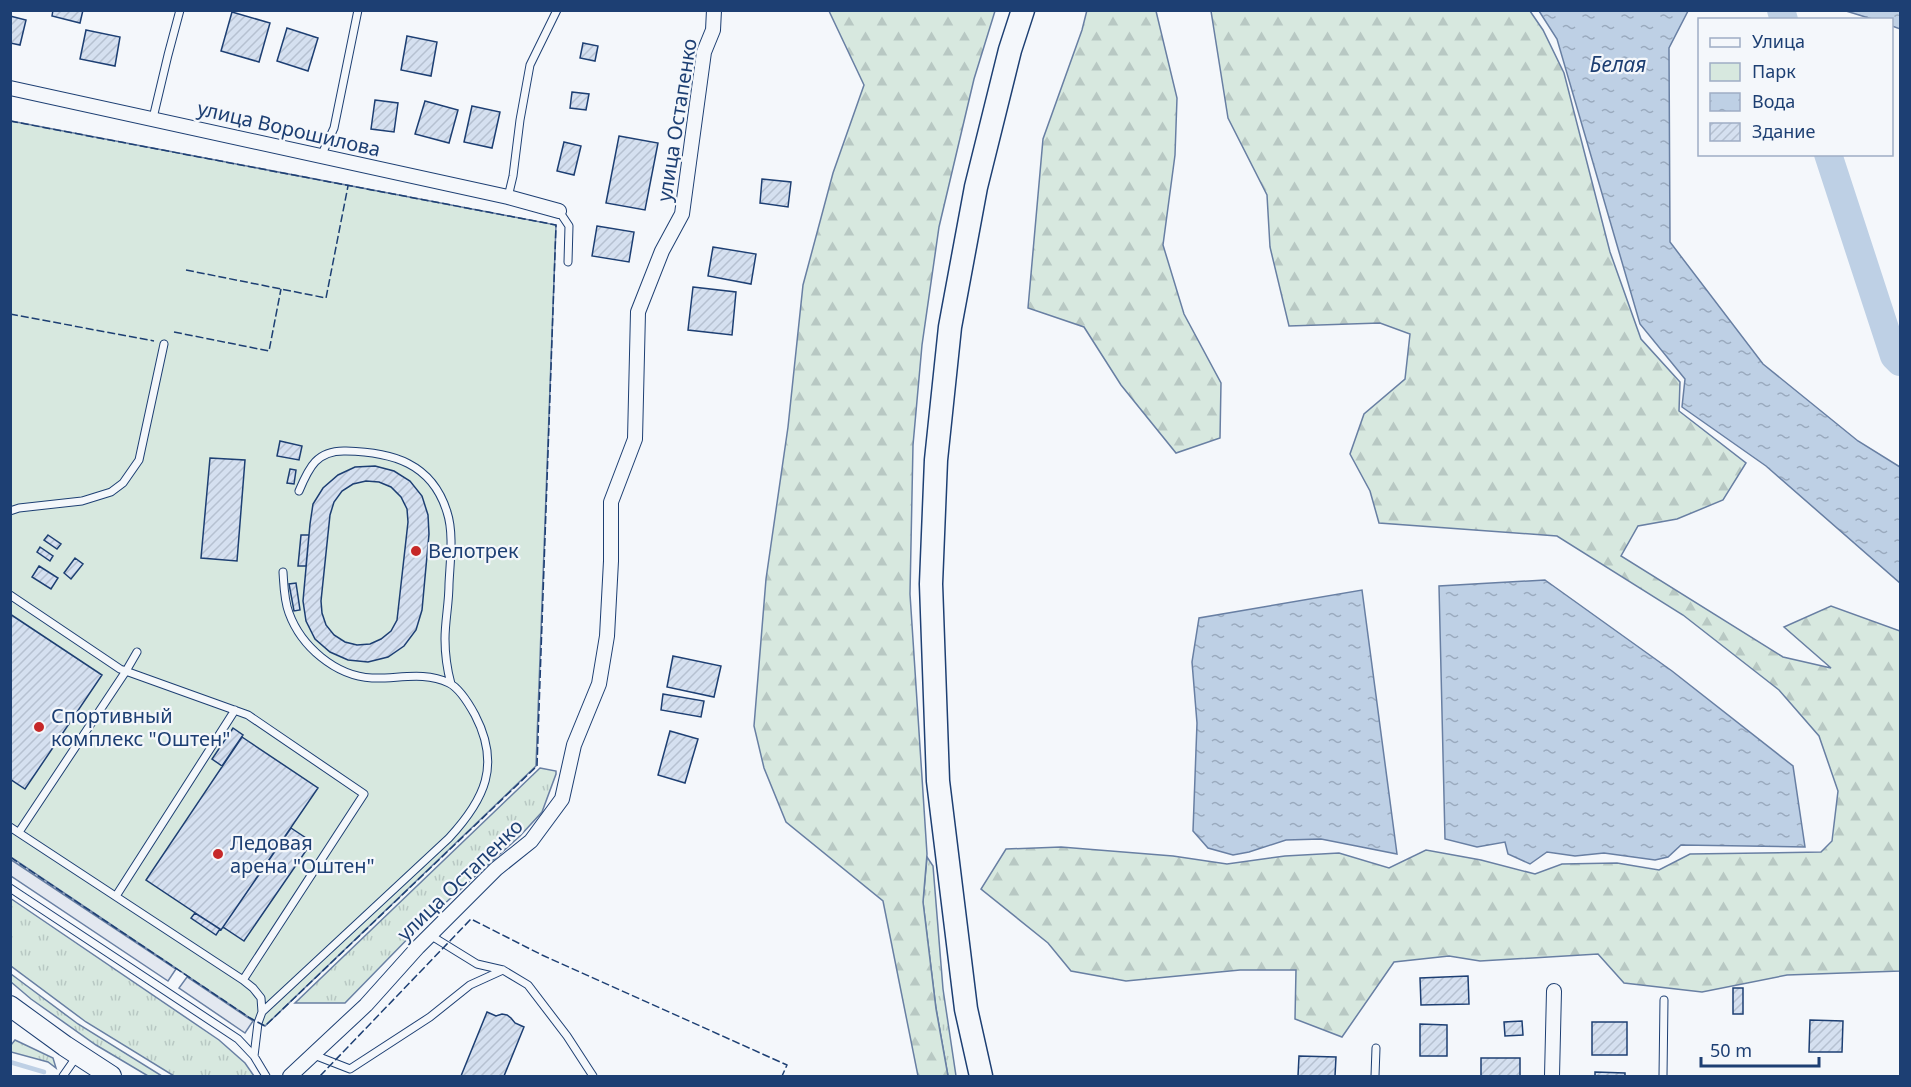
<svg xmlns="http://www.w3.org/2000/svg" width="1911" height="1087" font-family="'Noto Sans',sans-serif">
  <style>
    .grass { fill: url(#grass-tufts); stroke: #687fa3; stroke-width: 1.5 }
    .forest { fill: url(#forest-firs); stroke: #687fa3; stroke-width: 1.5 }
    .green { fill: #d7e8df; stroke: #687fa3; stroke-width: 1.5 }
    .parking { fill: #e3e8f0; stroke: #687fa3; stroke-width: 1.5 }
    .water { fill: url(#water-ripples); stroke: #687fa3; stroke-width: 1.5 }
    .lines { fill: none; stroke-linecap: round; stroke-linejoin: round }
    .stream { stroke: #bed0e5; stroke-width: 4.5 }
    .river { stroke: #bed0e5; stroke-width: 28 }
    .building { fill: url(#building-hatch); stroke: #1d3f73; stroke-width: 1.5; fill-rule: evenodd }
    .lane-casing { stroke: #1d3f73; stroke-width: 9 }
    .street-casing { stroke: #1d3f73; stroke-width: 16 }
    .secondary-casing { stroke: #1d3f73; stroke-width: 22 }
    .primary-casing { stroke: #1d3f73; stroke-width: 25 }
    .lane { stroke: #f4f7fb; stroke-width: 7 }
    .street { stroke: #f4f7fb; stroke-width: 14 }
    .secondary { stroke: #f4f7fb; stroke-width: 20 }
    .primary { stroke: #f4f7fb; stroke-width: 22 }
    .fence { stroke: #1d3f73; stroke-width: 1.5; stroke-dasharray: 8 3; stroke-linecap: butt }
    .poi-dot { fill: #c62828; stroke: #f4f7fb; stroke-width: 2 }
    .labels { text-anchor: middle; stroke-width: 4.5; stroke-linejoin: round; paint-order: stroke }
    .street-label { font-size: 20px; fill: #1d3f73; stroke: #f4f7fb }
    .poi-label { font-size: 20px; fill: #1d3f73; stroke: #f4f7fb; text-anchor: start }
    .water-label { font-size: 21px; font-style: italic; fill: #1d3f73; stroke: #f4f7fb }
  </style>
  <defs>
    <pattern id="grass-tufts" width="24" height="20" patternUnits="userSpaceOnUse" patternTransform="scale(1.5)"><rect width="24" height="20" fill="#d7e8df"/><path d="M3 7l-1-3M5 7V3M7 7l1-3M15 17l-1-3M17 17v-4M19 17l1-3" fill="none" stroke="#b8c8c3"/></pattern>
    <pattern id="forest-firs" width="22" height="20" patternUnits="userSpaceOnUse" patternTransform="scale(1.5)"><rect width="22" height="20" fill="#d7e8df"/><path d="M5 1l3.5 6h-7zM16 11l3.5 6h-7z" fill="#b8c8c3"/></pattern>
    <pattern id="water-ripples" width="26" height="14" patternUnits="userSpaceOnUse" patternTransform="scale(1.5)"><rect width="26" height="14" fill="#bed0e5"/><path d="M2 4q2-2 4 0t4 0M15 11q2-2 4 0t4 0" fill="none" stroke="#9aaabe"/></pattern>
    <pattern id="building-hatch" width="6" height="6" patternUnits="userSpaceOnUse" patternTransform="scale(1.5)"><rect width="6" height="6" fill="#d5e0f0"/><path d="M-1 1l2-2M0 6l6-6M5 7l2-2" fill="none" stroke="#b6c1d1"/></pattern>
  </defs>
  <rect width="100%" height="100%" fill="#f4f7fb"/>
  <path class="grass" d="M540 768 556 771V774L542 812 520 836 423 923 345 1003H295Z
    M927 857 933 866 943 989 956 1076H948L936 1008 923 902Z
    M10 898 219 1040 245 1063 254 1076H174L86 1022 11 966Z
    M11 974 78 1024 162 1076H148L96 1045 31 999 11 982Z
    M15 1040 53 1058 56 1068 48 1062 11 1052V1045Z"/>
  <path class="forest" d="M1087 10 1156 11 1177 98 1175 155 1163 245 1184 314 1221 383 1220 438 1176 453 1121 385 1084 327 1028 308 1043 139 1082 30Z
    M829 11H995L974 79 939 227 922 345 913 445 910 594 927 854 923 902 936 1009 948 1076H918L883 901 786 822 764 768 754 726 766 579 788 427 803 285 833 173 864 85Z
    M1211 11H1530L1543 30 1564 73 1610 252 1641 339 1680 382 1679 411 1746 463 1723 500 1677 519 1638 526 1621 556 1783 657 1831 668 1784 627 1831 606 1900 631V971L1787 975 1702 992 1624 983 1598 954 1480 961 1449 956 1394 962 1342 1037 1295 1019 1296 970H1240L1126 981 1071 971 1048 943 981 889 1006 849 1061 847 1173 856 1227 864 1285 856 1339 853 1389 868 1426 850 1481 860 1535 874 1562 864 1617 863 1659 870 1690 854 1821 852 1832 841 1838 791 1819 736 1779 690 1683 615 1557 536 1379 523 1370 491 1350 454 1364 414 1405 379 1410 334 1380 323 1289 326 1270 247 1267 195 1228 118Z"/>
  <path class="green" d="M11 121 556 225 536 766 265 1026 250 1018 11 857Z"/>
  <path class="parking" d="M10 859 176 969 168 981 11 876Z
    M187 977 253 1021 245 1033 179 988Z"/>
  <path class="water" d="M1539 11H1688L1669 48 1670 242 1763 364 1858 441 1900 467V583L1766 466 1682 407 1685 379 1640 324 1557 39Z
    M1846 11H1900V29L1892 26V20L1872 19Z
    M1545 580 1672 671 1793 766 1805 847 1681 845 1668 857 1655 860 1604 853 1575 856 1547 852 1530 864 1508 854 1505 842 1477 847 1445 839 1439 586Z
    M1362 590 1397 854 1321 839 1286 840 1249 852 1233 855 1208 848 1193 831 1197 723 1192 662 1199 618Z"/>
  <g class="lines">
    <path class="stream" d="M10 1062 44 1072"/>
    <path class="river" d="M1781 10 1784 20
      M1828 154 1894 356 1900 362"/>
  </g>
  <path class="building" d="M53 10H83L80 23 52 16Z
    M232 12 270 23 259 62 221 51Z
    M10 16 26 20 20 45 10 43Z
    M287 28 318 38 308 71 277 61Z
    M86 30 120 37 115 66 80 59Z
    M407 36 437 42 431 76 401 70Z
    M583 43 598 46 595 61 580 58Z
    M572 92 589 94 586 110 570 108Z
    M375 100 398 103 394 132 371 129Z
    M425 101 458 110 449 143 415 134Z
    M472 106 500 112 492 148 464 142Z
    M619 136 658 143 645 210 606 203Z
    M564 142 581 146 574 175 557 171Z
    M762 179 791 182 788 207 760 203Z
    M597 226 634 232 629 262 592 256Z
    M713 247 756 254 751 284 708 276Z
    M693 287 736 292 732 335 688 330Z
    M280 441 302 446 299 460 277 456Z
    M210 458 245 460 237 561 201 558Z
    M375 466 394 471 410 481 422 496 428 515 429 534 422 610 416 630 404 646 388 657 368 662 348 660 330 652 315 639 306 621 303 601 310 524 313 504 323 488 338 475 355 467ZM366 481 379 482 391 487 401 497 407 509 408 522 397 620 391 631 381 639 370 644 357 645 345 642 334 635 326 625 322 613 321 601 330 515 334 502 342 491 353 484Z
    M290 469 296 470 294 484 287 483Z
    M48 535 61 544 57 549 44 540Z
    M301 535H309L306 566H298Z
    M40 547 53 556 50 561 37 552Z
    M75 558 83 564 71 579 64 573Z
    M39 566 58 578 51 589 32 577Z
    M296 583 300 610 294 611 289 584Z
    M10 614 102 675 25 789 10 779Z
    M673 656 721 666 714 697 667 687Z
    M663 694 704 701 701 717 661 710Z
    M233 728 243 735 222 766 212 759Z
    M670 731 698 739 685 783 658 775Z
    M242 737 318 788 221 930 146 880Z
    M291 828 312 842 244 941 223 927Z
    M195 913 220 929 216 935 191 918Z
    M1468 976 1469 1004 1421 1005 1420 978Z
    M1733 988H1743V1014H1733Z
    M487 1012 496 1016 502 1014 507 1015 511 1018 515 1023 524 1027 504 1076H461Z
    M1810 1020 1843 1021 1842 1052H1809Z
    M1522 1021 1523 1035 1505 1036 1504 1022Z
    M1592 1022H1627V1055H1592Z
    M1420 1024 1447 1025V1056H1420Z
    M1299 1056 1336 1057 1335 1076H1298Z
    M1481 1058H1520V1076H1481Z
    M1595 1072 1625 1073V1076H1595Z"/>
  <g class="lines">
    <g class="lane-casing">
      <path id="lane" d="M153 118 168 55 180 10
        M321 156 334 128 358 10
        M508 197 513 176 520 120 530 65 557 10
        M559 211 569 226 568 262
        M299 491C309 467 317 450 346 451 392 452 432 463 447 512 454 533 450 562 449 584 449 603 445 621 445 639 445 655 447 669 451 684
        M10 511 19 508 82 501 111 492 123 483 139 460 164 344
        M10 595 120 669 248 715 364 794 243 980 253 988 261 998 262 1012 258 1023 254 1056
        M10 827 243 980
        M19 832 126 671 137 652
        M10 888 238 1039 254 1056 266 1076
        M116 896 235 710
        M430 935 477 964 503 970 528 985 567 1036 593 1076
        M262 1012 449 838C485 799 501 765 475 715 469 704 459 688 449 683 424 671 398 679 372 678 335 676 301 646 289 613 284 600 284 586 283 572
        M314 1055 350 1069 430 1017 470 985 503 970
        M63 1076 77 1056
        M1375 1076 1376 1048
        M1663 1076 1664 1000"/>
    </g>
    <g class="street-casing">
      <path id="street" d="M10 88 508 197 559 211
        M290 1076 366 1005 418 947 496 869 531 841 562 799 574 745 599 684 607 636 611 561V502L635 439 638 312 662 251 682 214 704 52 713 30 714 10
        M1552 1076 1554 991"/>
    </g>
    <g class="secondary-casing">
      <path id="secondary" d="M10 1006 65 1046 111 1076"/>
    </g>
    <g class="primary-casing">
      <path id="primary" d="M981 1076 966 1009 938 781 931 584 936 460 950 327 976 187 1010 50 1023 10"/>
    </g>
    <use href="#lane" class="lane"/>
    <use href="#street" class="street"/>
    <use href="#secondary" class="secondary"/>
    <use href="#primary" class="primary"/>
    <path class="fence" d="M10 121 556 225 537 766 265 1026 250 1018 10 857
      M186 270 326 298 348 186
      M10 314 154 341
      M174 332 269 351 281 289
      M320 1076 471 919 542 955 787 1065 782 1076"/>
  </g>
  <g class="poi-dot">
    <circle cx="416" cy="551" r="6"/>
    <circle cx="39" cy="727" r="6"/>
    <circle cx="218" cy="854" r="6"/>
  </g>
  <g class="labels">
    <g class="street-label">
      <text transform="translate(677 120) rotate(-81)" y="7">улица Остапенко</text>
      <text transform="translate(289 129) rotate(13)" y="7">улица Ворошилова</text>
      <text transform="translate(460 880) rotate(-44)" y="7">улица Остапенко</text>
    </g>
    <g class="poi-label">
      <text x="428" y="558">Велотрек</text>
      <text x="51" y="723">Спортивный<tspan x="51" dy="23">комплекс "Оштен"</tspan></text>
      <text x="230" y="850">Ледовая<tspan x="230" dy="23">арена "Оштен"</tspan></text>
    </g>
    <g class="water-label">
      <text x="1618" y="72">Белая</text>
    </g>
  </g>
  <rect width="1911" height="1087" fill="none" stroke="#1d3f73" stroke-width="24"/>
  <rect x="1698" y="18" width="195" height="138" fill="#f4f7fb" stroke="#9eadc5" stroke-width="1.5"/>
  <rect x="1710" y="38" width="30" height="9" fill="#f4f7fb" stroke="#9eadc5" stroke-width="1.5"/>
  <text x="1752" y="48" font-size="18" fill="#1d3f73">Улица</text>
  <rect x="1710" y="63" width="30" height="18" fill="#d7e8df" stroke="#9eadc5" stroke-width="1.5"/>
  <text x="1752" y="78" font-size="18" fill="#1d3f73">Парк</text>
  <rect x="1710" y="93" width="30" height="18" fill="url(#water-ripples)" stroke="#9eadc5" stroke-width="1.5"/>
  <text x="1752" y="108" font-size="18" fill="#1d3f73">Вода</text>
  <rect x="1710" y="123" width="30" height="18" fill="url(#building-hatch)" stroke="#9eadc5" stroke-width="1.5"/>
  <text x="1752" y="138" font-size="18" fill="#1d3f73">Здание</text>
  <path d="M1701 1057v9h118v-9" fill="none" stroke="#1d3f73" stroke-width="3"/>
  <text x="1710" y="1057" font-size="18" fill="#1d3f73" stroke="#f4f7fb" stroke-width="4.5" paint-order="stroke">50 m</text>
</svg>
